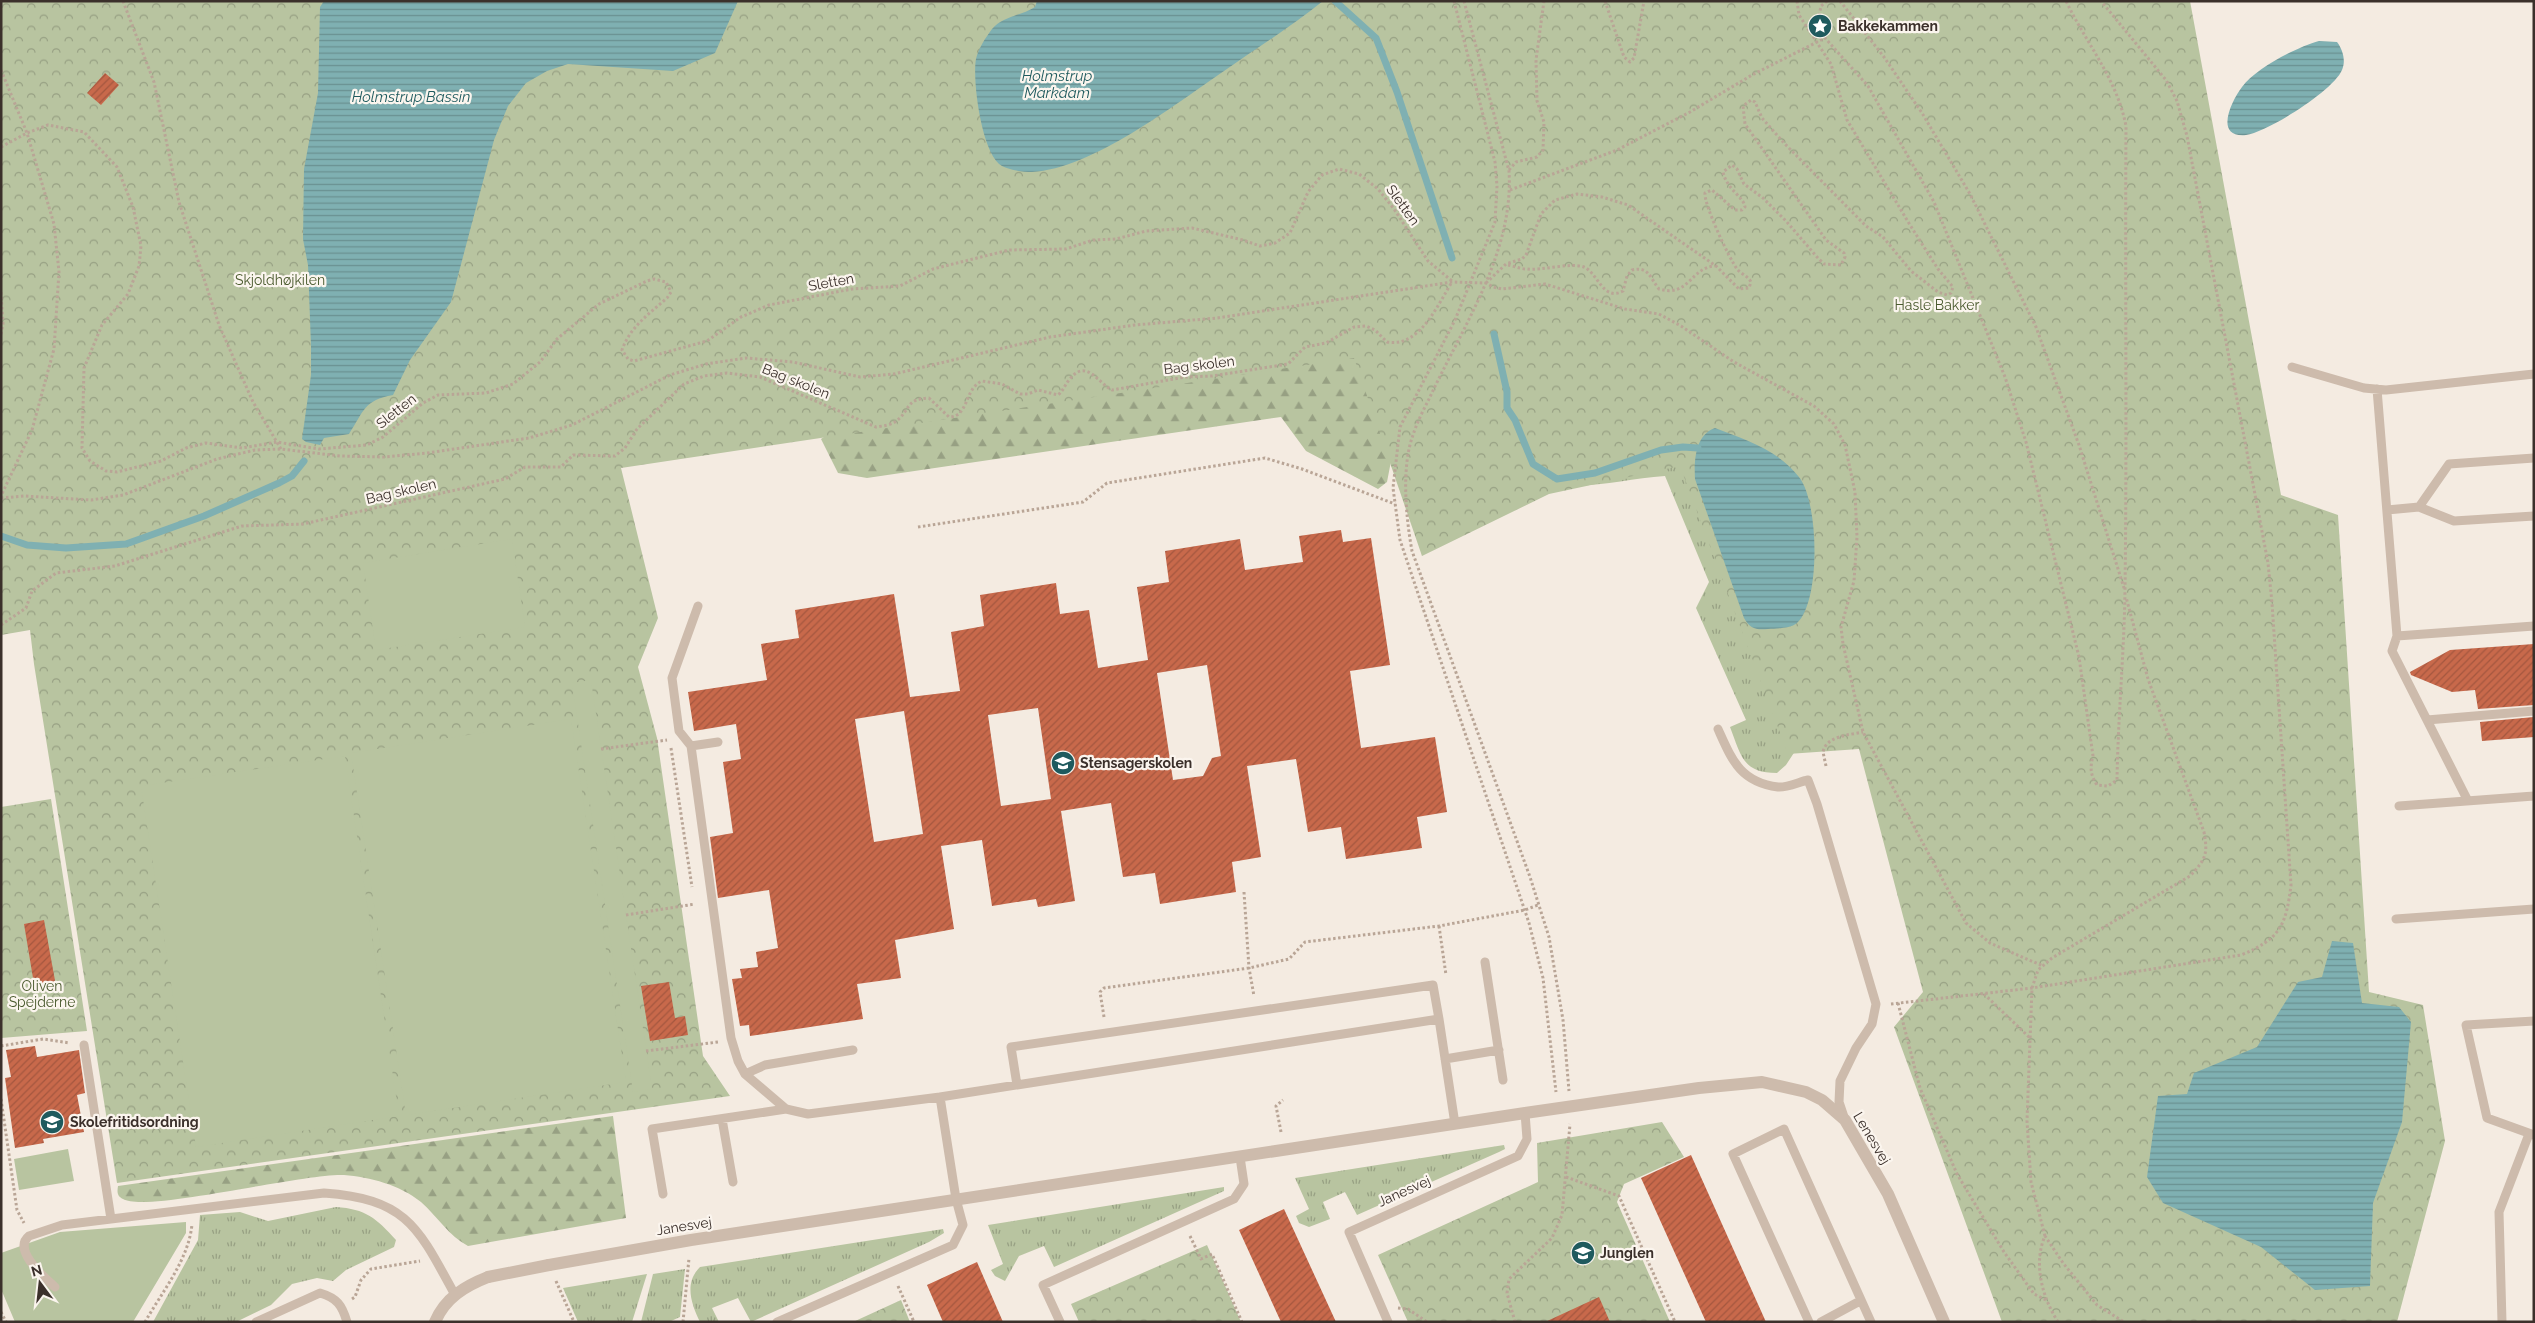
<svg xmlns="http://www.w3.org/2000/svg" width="2535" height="1323" font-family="Raleway,sans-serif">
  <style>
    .grass { fill: url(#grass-tufts) }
    .forest { fill: url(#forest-firs) }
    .park { fill: url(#park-crowns) }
    .pitch { fill: #b8c4a0 }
    .water { fill: url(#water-rules) }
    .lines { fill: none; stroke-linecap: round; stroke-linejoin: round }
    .stream { stroke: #7fb0b2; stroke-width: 7 }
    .building { fill: url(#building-hatch); fill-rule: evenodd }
    .path { stroke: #b9a596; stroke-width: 3; stroke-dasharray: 2.5 2.5; stroke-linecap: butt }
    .service { stroke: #cdbbac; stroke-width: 9 }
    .minor { stroke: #cdbbac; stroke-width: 12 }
    .tertiary { stroke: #cdbbac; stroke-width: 12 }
    .labels { text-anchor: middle; stroke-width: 4.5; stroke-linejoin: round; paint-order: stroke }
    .poi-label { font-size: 14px; font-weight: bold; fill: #3b302b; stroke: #fbf5ee; text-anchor: start }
    .street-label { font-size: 14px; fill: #3b302b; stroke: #fbf5ee }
    .park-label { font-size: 14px; fill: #4a5a2e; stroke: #fbf5ee }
    .water-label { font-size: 15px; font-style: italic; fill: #1f5a5e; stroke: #fbf5ee }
  </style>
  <defs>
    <pattern id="grass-tufts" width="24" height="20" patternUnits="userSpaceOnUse" patternTransform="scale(1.25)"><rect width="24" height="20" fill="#b8c4a0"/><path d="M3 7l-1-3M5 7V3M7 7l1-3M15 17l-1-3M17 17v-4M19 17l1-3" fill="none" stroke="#97a083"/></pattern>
    <pattern id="forest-firs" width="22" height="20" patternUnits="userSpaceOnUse" patternTransform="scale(1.25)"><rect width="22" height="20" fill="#b8c4a0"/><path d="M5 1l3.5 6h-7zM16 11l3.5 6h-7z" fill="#97a083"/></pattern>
    <pattern id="park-crowns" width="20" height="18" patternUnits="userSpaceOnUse" patternTransform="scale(1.25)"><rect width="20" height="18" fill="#b8c4a0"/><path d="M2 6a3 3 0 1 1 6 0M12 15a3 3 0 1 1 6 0" fill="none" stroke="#97a083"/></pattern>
    <pattern id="water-rules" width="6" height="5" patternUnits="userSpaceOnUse" patternTransform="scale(1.25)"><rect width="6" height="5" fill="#7fb0b2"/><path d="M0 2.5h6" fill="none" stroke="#699091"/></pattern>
    <pattern id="building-hatch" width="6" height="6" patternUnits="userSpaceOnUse" patternTransform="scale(1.25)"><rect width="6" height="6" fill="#c8694b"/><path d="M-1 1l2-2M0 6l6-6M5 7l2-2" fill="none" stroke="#a4573f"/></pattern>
  </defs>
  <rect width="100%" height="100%" fill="#f4ebe1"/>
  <path class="grass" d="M1678 452 1803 739 1786 765 1777 773C1742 773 1741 755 1730 727L1746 720 1696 608 1709 582 1665 476C1635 478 1606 485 1576 486Z
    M1504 1145 1505 1149 1499 1152 1357 1215 1345 1192 1323 1202 1330 1219 1309 1227 1299 1223 1296 1216 1309 1209 1295 1178Z
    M1224 1187V1191L1054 1267 1044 1246 1019 1256 1005 1281 995 1276 991 1270 1003 1264 988 1225Z
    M336 1207C366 1209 376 1218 396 1240L394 1247 346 1270 333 1281 317 1278 292 1284 271 1305 236 1322H153L198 1240 200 1215 240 1212 268 1221Z
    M943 1229 944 1233 929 1242 751 1322 738 1298 712 1308 719 1322H700C691 1303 684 1283 700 1267Z
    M685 1269 680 1317 669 1322H641L653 1274Z
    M647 1274 632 1322H578L563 1288Z"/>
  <path class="forest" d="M1069 345 1411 357 1387 482 1378 489 1306 451 1281 417 867 478 838 473 821 439 844 423Z
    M613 1116 626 1218 468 1246C449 1236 437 1216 421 1202 400 1185 370 1177 344 1175 303 1173 146 1213 123 1199 117 1196 117 1192 118 1186Z"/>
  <path class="park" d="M1 1H2190L2281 495 2338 515 2369 992 2423 1005 2445 1141 2397 1322H2002L1894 1027 1923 992 1859 749 1788 754 1680 466 1549 494 1422 556 1354 358 621 468 658 618 638 667 657 738 703 1056 730 1096 117 1183 34 664 30 630 1 635Z
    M51 799 87 1031 1 1038V807Z
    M1662 1122 1684 1157 1624 1184 1617 1202 1670 1322H1408L1378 1255 1538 1182 1537 1143Z
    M1207 1245 1241 1322H1079L1071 1304Z
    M901 1300 910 1322H853Z"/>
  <path class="pitch" d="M512 539 525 627 376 650 363 563Z
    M591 680 652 1089 633 1092 572 683Z
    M571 719 626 1082 406 1115 351 753Z
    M345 756 399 1116 196 1147 141 786Z
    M68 1149 74 1181 19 1190 14 1159Z
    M186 1222V1233L133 1322H15L1 1289V1253L60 1232Z"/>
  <path class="water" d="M324 1H738L715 53 673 71 568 64 547 71 526 83 508 106 494 140 451 302 410 360 393 395C364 400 364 411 349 434L324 438 320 445 306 442 302 439 311 375V346L308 265 303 239 304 169 318 93 320 7Z
    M1037 1H1323C1292 26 1257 48 1224 71 1174 105 1092 169 1032 172 1023 172 1009 170 1002 166 982 156 972 80 976 59 978 49 986 37 992 29 1003 16 1021 16 1035 7Z
    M2319 41 2337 42C2343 50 2346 61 2342 70 2334 90 2268 132 2246 135 2213 138 2232 100 2242 87 2256 68 2297 47 2319 41Z
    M1715 428C1746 440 1778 450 1799 477 1819 502 1821 601 1797 623 1790 629 1777 628 1768 629 1756 630 1750 629 1744 618L1695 479C1694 461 1695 435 1715 428Z
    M2332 941 2353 943 2362 1003 2399 1007 2411 1022 2402 1122 2373 1203 2370 1286 2315 1290 2261 1247 2163 1203 2147 1177 2158 1096 2187 1094 2194 1073 2257 1047 2298 982 2322 977Z"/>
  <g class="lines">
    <path class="stream" d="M1335 1 1376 38 1397 92 1452 258
      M1494 334 1507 392V408L1515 420 1533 464 1557 479 1595 473 1661 450 1683 447 1698 448
      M1 536 27 545 66 548 126 544 204 516 279 483 292 476 304 461"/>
  </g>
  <path class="building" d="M105 73 119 85 101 105 87 93Z
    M1341 530 1343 542 1371 538 1390 665 1350 671 1361 748 1435 737 1447 812 1417 817 1422 848 1346 859 1341 827 1308 832 1296 759 1247 766 1261 857 1232 862 1236 892 1160 904 1155 873 1123 877 1111 803 1061 811 1075 901 1038 907 1036 899 992 906 982 840 941 846 954 929 895 940 901 978 857 984 863 1019 750 1036 749 1025 740 1026 732 979 742 978 740 969 758 967 756 952 778 948 769 890 718 898 710 837 733 833 723 762 741 759 736 724 694 731 688 692 767 680 761 644 799 638 795 610 894 594 910 697 960 691 951 632 984 626 980 595 1056 583 1060 614 1089 610 1098 668 1148 660 1137 587 1169 582 1165 551 1240 539 1245 570 1303 562 1299 536ZM1207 665 1221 756 1212 758 1203 776 1173 780 1157 673ZM1038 708 1051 799 1001 806 988 715ZM904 711 923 834 874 842 855 719Z
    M2534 644V705L2478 709 2475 690 2452 692 2411 675 2410 672 2450 650Z
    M2534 717V737L2482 741 2480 722Z
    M44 920 56 986 35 990 24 924Z
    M669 982 675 1018 685 1016 688 1035 650 1041 641 986Z
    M35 1046 37 1057 79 1050 85 1093 77 1095 84 1132 43 1139 44 1143 15 1148 5 1078 11 1077 6 1050Z
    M1691 1155 1766 1322H1706L1641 1178Z
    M1284 1209 1336 1322H1281L1239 1230Z
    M977 1262 1003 1322H943L927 1285Z
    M1599 1297 1610 1322H1545Z"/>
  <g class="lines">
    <path class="path" d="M123 1 154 82 179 202 219 325 253 402 281 449
      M1454 1 1495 162 1497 186 1495 222 1455 320 1400 427 1393 488 1400 540 1529 923 1543 978 1556 1092
      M1464 1 1509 171C1514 252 1463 326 1430 397 1424 409 1417 422 1413 435 1401 467 1406 518 1412 551L1530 877 1549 937 1563 1020 1569 1091
      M1605 1 1624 57 1630 62 1634 58 1644 1
      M1827 1 1821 6 1819 16 1825 38 1868 86 1934 202 2005 377 2026 442 2079 657 2093 756C2090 768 2090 774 2097 785L2108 786 2117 780C2118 717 2124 655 2125 591 2127 436 2125 281 2126 126 2117 79 2086 43 2066 1
      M1840 1 1884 57 1922 113 1970 194 2036 327 2079 445 2124 588
      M1 70 27 133 54 224 59 272 54 349 32 430 1 496
      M1 147 27 133 48 125 84 132 117 167 133 207 141 246 139 266 128 294 102 325 84 368 82 448 90 461 106 471 117 472 161 461 186 448 206 443 242 448 277 442 319 449 367 445 383 437 423 403 438 395 486 393 513 384 540 362 557 339 599 304 647 281 654 279 666 282 671 292 667 298C649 314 630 327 622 350L628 359 634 361 707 341 741 317 769 305 852 289 900 286 933 269 1009 250 1066 249 1093 240 1116 239 1146 231 1192 228 1243 240 1260 246 1275 243 1290 233 1308 192 1322 175 1339 169 1359 174 1378 189 1394 209 1428 261 1452 281
      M1509 170 1516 162 1537 157 1543 150 1544 122 1537 101 1536 60 1544 1
      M1510 190 1617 150 1690 112 1752 75 1825 38
      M1508 265C1514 266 1520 269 1527 269 1541 271 1571 262 1584 267 1598 273 1603 302 1623 291L1627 276 1632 270C1649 266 1650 278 1659 289 1689 298 1691 267 1715 266
      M1486 283 1506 264 1522 259 1526 255 1541 214 1555 200 1577 194 1602 197 1628 205 1716 266 1739 289 1749 288 1751 282C1748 276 1741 274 1737 269 1729 258 1704 205 1705 193L1712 190 1735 210H1742L1745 207C1744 197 1727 190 1723 172L1732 165 1737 169 1744 184 1763 198 1786 221 1817 257 1824 264 1841 265 1845 257 1844 253 1826 240 1745 124 1743 106 1751 100 1755 102 1762 118 1784 143 1866 226 1883 237 1911 271 1938 292 1947 295 1951 293 1953 287 1938 269 1910 225 1847 120 1831 64 1799 15 1797 1
      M1 292 3 324 1 335
      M1 498 24 496 91 500 123 495 217 459 255 450 281 449 340 456 384 457 427 453 529 438 572 425 670 375 706 364 746 358 793 362 860 377 894 374 1050 337 1135 325 1217 318 1452 282 1486 283 1493 287 1502 289 1545 284 1625 309 1659 314 1681 326 1734 362 1814 406 1834 424 1845 445 1855 492 1857 537 1854 581 1841 627 1843 644 1863 732 1966 923 1990 943 2043 966
      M918 527 1083 502 1107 483 1265 458 1302 469 1395 504
      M1 625 26 608 32 591 56 573 115 566 242 526 303 524 505 479 525 467H561L573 455 615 456 625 448 637 429 684 384 704 376 727 373 760 377 876 427C883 426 890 425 895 422 911 411 904 399 929 398L949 417C969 417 964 389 982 381L1002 384 1020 394H1028L1038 390 1058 395C1064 390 1065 384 1070 379 1086 358 1098 383 1112 390L1185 377 1212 376 1288 364 1305 347 1326 343 1354 327 1366 326 1375 330 1387 342C1420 348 1438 304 1452 282
      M671 748 692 887
      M601 749 667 740
      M1826 766 1823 752C1826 736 1849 735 1863 732
      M1244 892 1249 968 1254 996
      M626 915 695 904
      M1439 926 1446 975
      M1984 994 2030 1038
      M1898 1003 1920 1088 1957 1174 2004 1252 2034 1294 2046 1300
      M1891 1004 2032 988 2241 955C2280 939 2286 926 2291 885L2272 603 2268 563 2187 136 2177 101 2166 80 2101 1
      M1104 1017 1100 992 1104 988 1249 968 1289 959 1305 942 1439 926 1525 910 1538 905
      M1 1046 43 1039 70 1043
      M646 1051 718 1042
      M1 1099 17 1210 24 1223
      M1281 1132 1276 1106 1283 1100
      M1566 1177 1619 1196 1675 1322
      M1190 1236 1201 1259 1212 1254 1242 1322
      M2045 1236 2031 1182 2027 1121 2032 988 2038 970 2052 958 2190 876C2206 859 2208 854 2204 832L2148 679 2126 597
      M556 1281 574 1322
      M898 1286 914 1322
      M352 1299 355 1297 361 1280 371 1269 420 1261
      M1398 1308 1408 1309 1427 1322
      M1 1312 6 1322
      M145 1322C162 1292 189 1259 192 1224
      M683 1322 689 1258
      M1515 1322 1507 1293 1509 1279 1552 1238 1562 1215 1570 1124
      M2058 1322C2042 1297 2033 1263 2045 1236L2063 1263 2097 1305 2124 1322"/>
    <path class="service" d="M2292 367 2364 388 2386 390 2534 374
      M2377 389 2397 636 2392 651 2468 801
      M2419 507 2449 464 2534 458
      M2387 510 2419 507 2454 521 2534 516
      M2397 636 2534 626
      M2427 720 2534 711
      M1718 729C1732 760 1740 782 1778 787 1786 788 1799 782 1808 780L1817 804 1876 1004 1872 1024 1856 1048 1840 1081 1839 1102 1845 1120
      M718 742 691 746 731 1038 738 1061 745 1074 786 1109 808 1114 940 1097
      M691 746 679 731 672 678 698 606
      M2399 806 2534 796
      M2396 919 2534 909
      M1485 962 1503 1080
      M2534 1021 2466 1025 2487 1118 2534 1135
      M84 1045 111 1219
      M1445 1059 1499 1050
      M745 1074 765 1065 853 1050
      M1017 1085 1011 1047 1433 985 1439 1019
      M722 1119 733 1182
      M663 1194 652 1129 786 1109
      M55 1287C44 1277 12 1250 29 1236L62 1225 324 1193C407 1199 418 1227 455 1295
      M256 1322 320 1293C337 1298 342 1305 347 1322
      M777 1322 953 1245 963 1225 956 1199 940 1097 1439 1019 1455 1124
      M1060 1322 1043 1285 1234 1199 1244 1184 1240 1157
      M1388 1322 1349 1232 1518 1156 1527 1139 1525 1113
      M1809 1322 1733 1154 1784 1129 1871 1322
      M1821 1322 1860 1301
      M2502 1322 2499 1212 2529 1134"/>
    <path class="minor" d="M549 1265 691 1240 1525 1113 1699 1088 1762 1082 1806 1092 1822 1100 1845 1120 1888 1194 1944 1322
      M435 1322C445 1298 465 1286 488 1277"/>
    <path class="tertiary" d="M488 1277 549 1265"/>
  </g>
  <defs>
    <g id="sight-disc" transform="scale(1.25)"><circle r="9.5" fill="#1f5a5e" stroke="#fbf5ee"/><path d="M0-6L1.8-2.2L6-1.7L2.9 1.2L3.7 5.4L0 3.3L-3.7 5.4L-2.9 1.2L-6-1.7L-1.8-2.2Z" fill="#fff"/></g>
    <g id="school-disc" transform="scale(1.25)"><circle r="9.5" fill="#1f5a5e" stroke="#fbf5ee"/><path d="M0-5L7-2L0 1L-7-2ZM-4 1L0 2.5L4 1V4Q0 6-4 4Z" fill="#fff"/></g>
  </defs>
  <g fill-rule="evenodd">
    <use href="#sight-disc" x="1820" y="26"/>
    <use href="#school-disc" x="1063" y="763"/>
    <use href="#school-disc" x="52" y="1122"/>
    <use href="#school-disc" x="1583" y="1253"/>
  </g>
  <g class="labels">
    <g class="poi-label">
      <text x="1838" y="31">Bakkekammen</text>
      <text x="1080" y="768">Stensagerskolen</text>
      <text x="70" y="1127">Skolefritidsordning</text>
      <text x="1600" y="1258">Junglen</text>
    </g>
    <g class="street-label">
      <text transform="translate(1403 205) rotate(54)" y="5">Sletten</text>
      <text transform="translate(831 282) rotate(-10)" y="5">Sletten</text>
      <text transform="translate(1199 365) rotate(-7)" y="5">Bag skolen</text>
      <text transform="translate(796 381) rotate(22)" y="5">Bag skolen</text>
      <text transform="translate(396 411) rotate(-38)" y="5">Sletten</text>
      <text transform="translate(401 491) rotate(-13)" y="5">Bag skolen</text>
      <text transform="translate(1872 1138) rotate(59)" y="5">Lenesvej</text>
      <text transform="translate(1404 1191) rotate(-24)" y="5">Janesvej</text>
      <text transform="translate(684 1226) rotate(-9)" y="5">Janesvej</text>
    </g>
    <g class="park-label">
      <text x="280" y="285">Skjoldhøjkilen</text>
      <text x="1937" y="310">Hasle Bakker</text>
      <text x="42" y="991">Oliven<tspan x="42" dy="16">Spejderne</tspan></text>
    </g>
    <g class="water-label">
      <text x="1057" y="81">Holmstrup<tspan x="1057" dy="17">Markdam</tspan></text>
      <text x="411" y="102">Holmstrup Bassin</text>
    </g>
  </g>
  <rect width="2535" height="1323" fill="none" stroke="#3b302b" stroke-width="5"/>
  <g transform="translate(40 1283) rotate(345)" stroke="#fbf5ee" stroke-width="4" paint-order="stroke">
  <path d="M0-4L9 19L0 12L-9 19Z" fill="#3b302b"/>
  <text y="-8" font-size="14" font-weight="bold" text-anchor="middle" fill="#3b302b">N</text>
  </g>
</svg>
